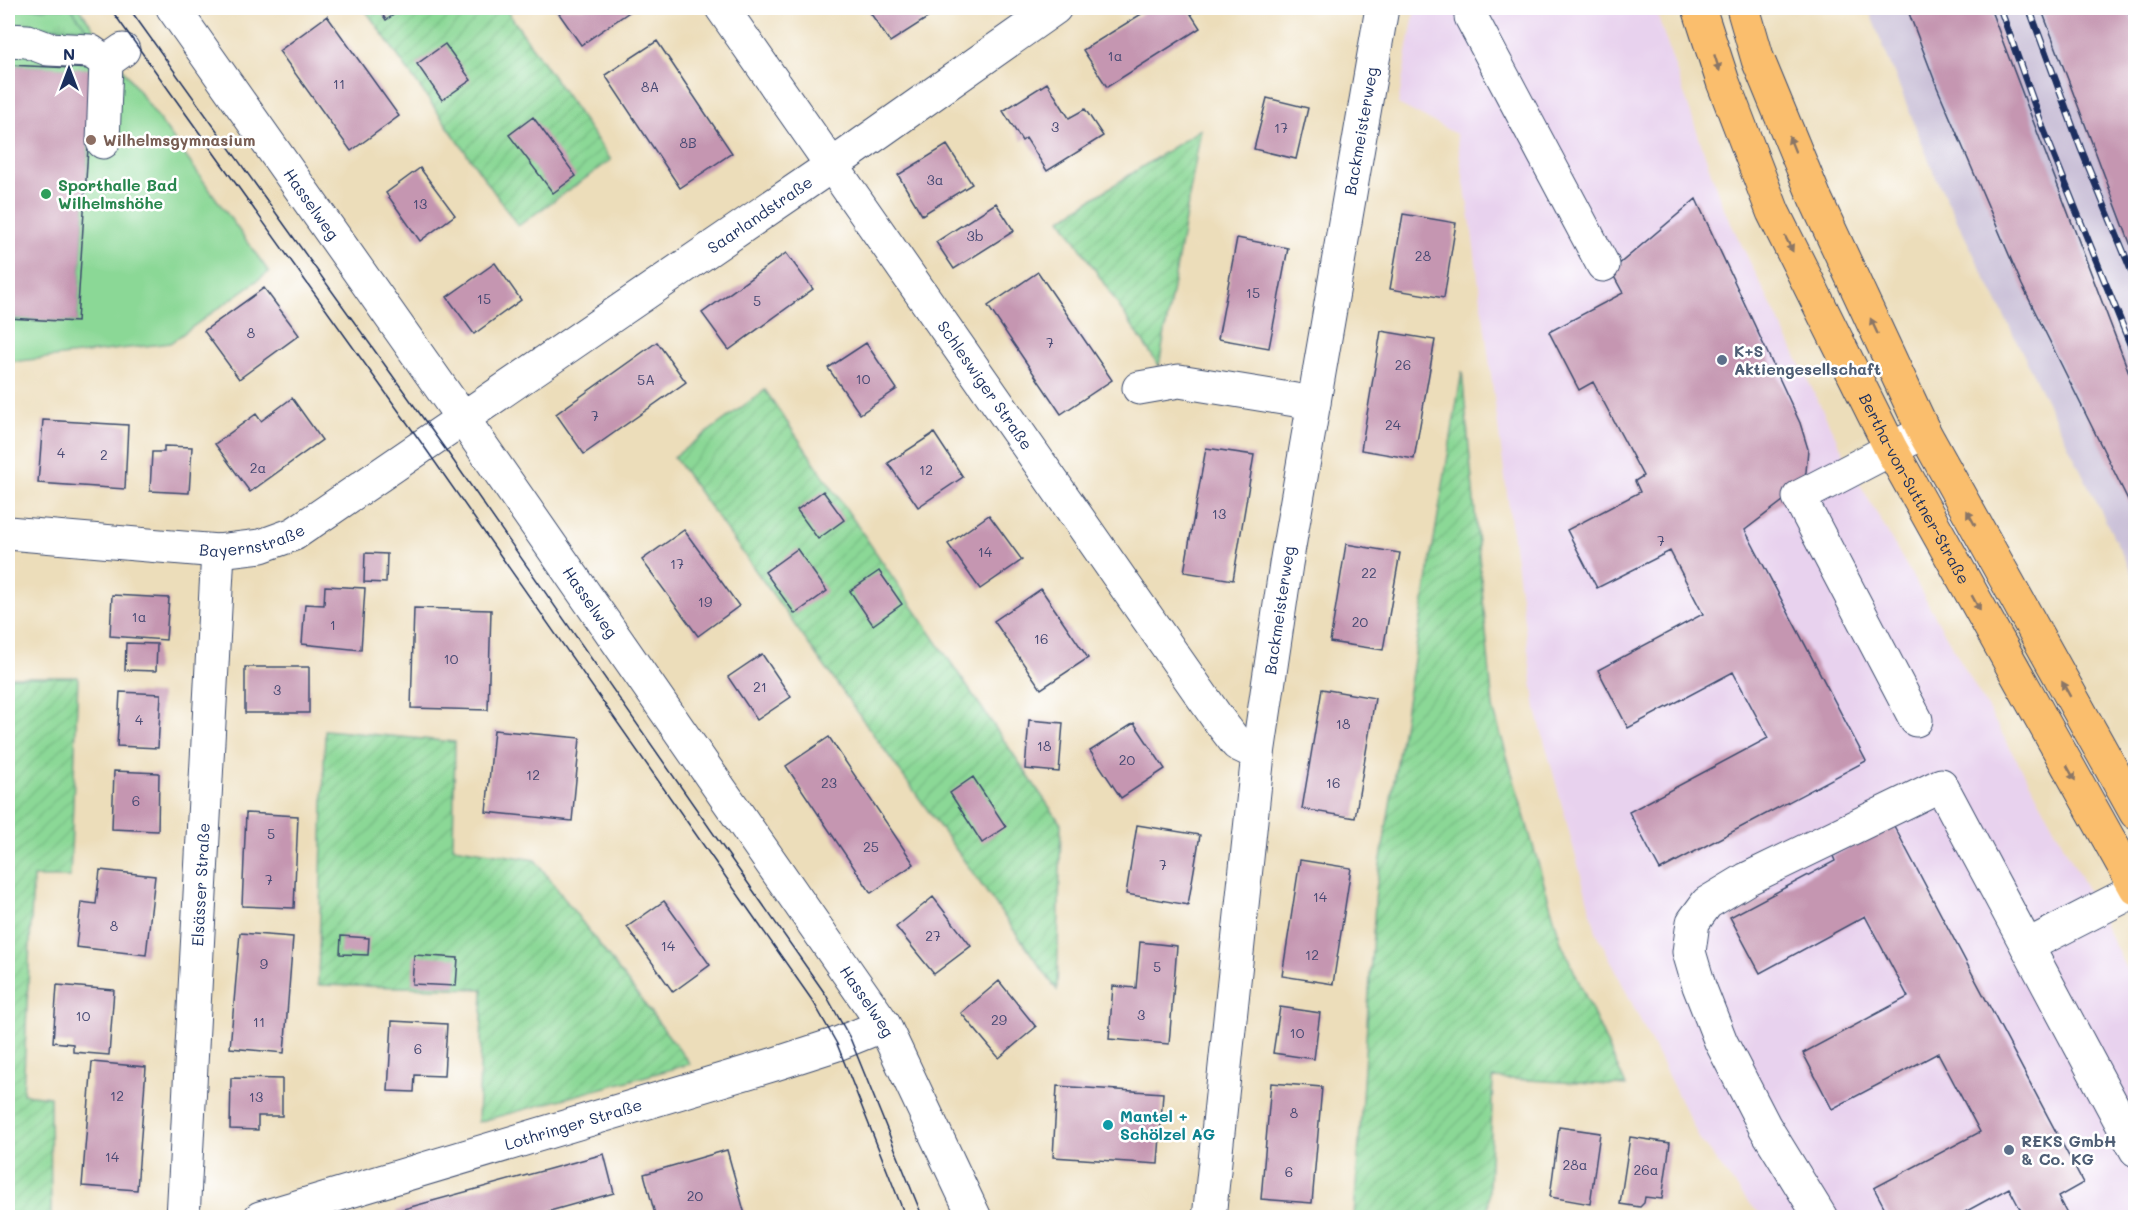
<svg xmlns="http://www.w3.org/2000/svg" width="2143" height="1225" font-family="Mali,sans-serif">
  <style>
    .built { fill: #e8d2ee }
    .railway { fill: #c9bfd7 }
    .grass { fill: #8bd896; stroke: #53847a; stroke-width: 1.5 }
    .park { fill: url(#park-tufts); stroke: #53847a; stroke-width: 1.5 }
    .garden { fill: url(#garden-furrows); stroke: #53847a; stroke-width: 1.5 }
    .building { fill: #c596b1 }
    .lines { fill: none; stroke-linecap: round; stroke-linejoin: round }
    .minor-casing { stroke: #3a496c; stroke-width: 35 }
    .major-casing { stroke: #3a496c; stroke-width: 35 }
    .minor { stroke: #fff; stroke-width: 33 }
    .major { stroke: #fabe6d; stroke-width: 33 }
    .tram { stroke: #1b2f5e; stroke-width: 1.5 }
    .rail-casing { stroke: #1b2f5e; stroke-width: 7 }
    .rail { stroke: #fff; stroke-width: 4.5; stroke-dasharray: 14; stroke-linecap: butt }
    .oneway { fill: #8a7666 }
    .education-dot { fill: #8d6e63; stroke: #fff; stroke-width: 2 }
    .leisure-dot { fill: #2e9e5b; stroke: #fff; stroke-width: 2 }
    .service-dot { fill: #5c6f8a; stroke: #fff; stroke-width: 2 }
    .culture-dot { fill: #0f9aa8; stroke: #fff; stroke-width: 2 }
    .labels { text-anchor: middle; stroke-width: 5; stroke-linejoin: round; paint-order: stroke }
    .number-label { font-size: 14px; fill: #464973 }
    .street-label { font-size: 16px; fill: #1b2f5e; stroke: #fff }
    .education-label { font-size: 16px; font-weight: bold; fill: #785e54; stroke: #fff; text-anchor: start }
    .leisure-label { font-size: 16px; font-weight: bold; fill: #27864d; stroke: #fff; text-anchor: start }
    .service-label { font-size: 16px; font-weight: bold; fill: #4e5e75; stroke: #fff; text-anchor: start }
    .culture-label { font-size: 16px; font-weight: bold; fill: #0d838f; stroke: #fff; text-anchor: start }
  </style>
  <defs>
    <pattern id="park-tufts" width="24" height="20" patternUnits="userSpaceOnUse" patternTransform="scale(1.5)"><rect width="24" height="20" fill="#8bd896"/><path d="M3 7l-1-3M5 7V3M7 7l1-3M15 17l-1-3M17 17v-4M19 17l1-3" fill="none" stroke="#77ba84"/></pattern>
    <pattern id="garden-furrows" width="10" height="10" patternUnits="userSpaceOnUse" patternTransform="scale(1.5)"><rect width="10" height="10" fill="#8bd896"/><path d="M-1 1l2-2M0 10L10 0M9 11l2-2" fill="none" stroke="#77ba84"/></pattern>
  </defs>
  <rect width="100%" height="100%" fill="#fff"/>
  <filter id="ink" filterUnits="userSpaceOnUse"><feTurbulence type="fractalNoise" baseFrequency=".0167" numOctaves="2"/><feDisplacementMap in="SourceGraphic" scale="12" xChannelSelector="R" yChannelSelector="G"/><feConvolveMatrix kernelMatrix="1 2 1 2 8 2 1 2 1" color-interpolation-filters="sRGB"/></filter>
  <filter id="wash" filterUnits="userSpaceOnUse"><feTurbulence type="fractalNoise" baseFrequency=".008" numOctaves="4" result="noise"/><feDisplacementMap in="SourceGraphic" scale="24" xChannelSelector="R" yChannelSelector="G"/><feGaussianBlur stdDeviation="1.35" result="paint"/><feColorMatrix in="noise" values="0 0 0 0 0 0 0 0 0 0 0 0 0 0 0 0 0 1.4 0 .05"/><feComposite in="paint" operator="in"/></filter>
  <g filter="url(#wash)">
    <rect width="100%" height="100%" fill="#ecddba"/>
    <path class="built" d="M1415 8H1655L1722 205 1852 470 2034 790 2098 910 2134 986 2135 1217H1765L1752 1207 1700 1140 1596 931 1536 710 1471 225 1456 134 1398 104Z"/>
    <path class="railway" d="M1868 8H2135V580L1936 178Z"/>
    <path class="grass" d="M8 8H79L269 272 170 343 20 361 8 360V318L77 322 93 70 8 65Z"/>
    <path class="park" d="M8 8H71L86 28 8 26Z"/>
    <path class="garden" d="M364 8H505L611 160 518 226Z
      M1201 129 1159 366 1061 219Z
      M1462 371 1493 708 1561 942 1626 1086 1493 1078 1488 1217H1354L1376 889Z
      M765 390 1061 824 1057 990 674 457Z
      M78 677 70 877H33L23 1094 50 1097 51 1217H8V677Z
      M325 730 455 742 453 847 535 860 690 1064 478 1122 483 989 318 985Z"/>
    <g id="blocks">
      <path class="building" d="M378 8H404L386 20Z
        M555 8H635L581 45Z
        M867 8H943L890 42Z
        M1151 8H1187L1200 28 1107 87 1083 50Z
        M1907 8H1990L2136 391V516L2022 285 1937 87Z
        M2041 8H2127L2136 31V259Z
        M327 16 399 116 351 151 279 51Z
        M657 41 732 153 680 188 605 75Z
        M445 44 471 80 442 100 417 64Z
        M8 65 93 69 77 322 8 318Z
        M1047 83 1069 118 1085 109 1103 136 1047 171 1026 138 1022 141 1003 111Z
        M1267 98 1308 108 1296 159 1254 149Z
        M533 117 576 176 553 193 509 135Z
        M947 145 972 184 922 215 898 175Z
        M420 168 455 215 420 241 386 193Z
        M1696 199 1800 423 1808 449 1806 472 1796 491 1745 530 1866 761 1660 870 1629 812 1768 738 1733 672 1628 728 1598 670 1703 614 1670 551 1597 588 1567 530 1640 492 1635 481 1643 476 1593 382 1579 390 1549 332 1623 293 1611 271Z
        M996 203 1014 231 954 269 936 242Z
        M1403 214 1456 223 1444 298 1390 289Z
        M1237 238 1288 248 1269 348 1218 339Z
        M786 253 813 289 729 350 702 313Z
        M495 263 521 300 474 334 447 297Z
        M1038 272 1112 380 1061 414 988 306Z
        M264 288 299 335 239 379 204 331Z
        M1381 331 1435 340 1414 459 1361 450Z
        M657 342 686 382 584 454 556 414Z
        M866 343 897 389 860 414 828 368Z
        M292 398 322 440 250 492 215 444 256 414 261 421Z
        M43 420 128 425 125 489 38 483Z
        M934 433 963 477 918 507 888 463Z
        M164 446 192 447 189 493 150 491 152 452H164Z
        M1206 448 1254 455 1233 580 1184 572Z
        M823 491 844 520 818 539 797 510Z
        M989 515 1022 560 980 589 948 544Z
        M684 530 739 606 698 636 642 560Z
        M1346 544 1400 553 1383 650 1330 642Z
        M797 549 827 591 795 614 765 572Z
        M365 553 387 554 386 583 364 582Z
        M879 571 902 604 873 625 850 591Z
        M325 586 365 588 361 650 302 644 305 604 324 605Z
        M1041 589 1088 658 1041 689 994 621Z
        M112 595 169 598 166 640 110 636Z
        M414 608 491 610 488 710 411 708Z
        M126 643 157 644 156 671 125 670Z
        M762 654 791 697 757 720 728 677Z
        M245 667H309V713H245Z
        M1322 689 1375 698 1355 818 1302 809Z
        M120 692 161 694 158 748 117 746Z
        M1029 720 1063 723 1059 772 1025 769Z
        M1134 723 1165 769 1121 798 1090 751Z
        M494 730 580 738 572 821 486 812Z
        M829 737 914 864 871 893 786 766Z
        M114 771 159 773 158 831 112 829Z
        M973 777 1006 827 982 843 950 793Z
        M246 813 298 816 294 908 242 906Z
        M1893 824 2083 1183 2058 1197 2069 1218H2025L2009 1188 1954 1218H1890L1874 1188 1980 1132 1938 1053 1832 1109 1803 1053 1908 997 1865 916 1760 973 1730 917 1835 861 1833 856Z
        M1137 825 1200 835 1188 905 1126 894Z
        M1300 860 1351 868 1333 984 1282 976Z
        M100 870 155 876 146 955 76 947 81 902 96 904Z
        M933 897 971 946 934 974 896 927Z
        M664 901 710 965 673 992 627 927Z
        M240 933 293 937 284 1053 230 1048Z
        M341 936 369 938 368 955 340 954Z
        M1140 942 1177 946 1169 1044 1109 1039 1113 986 1136 988Z
        M414 955 458 958 456 986 412 984Z
        M999 981 1036 1027 999 1058 961 1013Z
        M57 985 114 990 109 1055 73 1052V1044L53 1042Z
        M1280 1007 1320 1013 1314 1059 1273 1053Z
        M392 1021 447 1024 444 1076 415 1075 414 1092 388 1091Z
        M92 1062 146 1067 137 1190 82 1186Z
        M231 1078 282 1079V1116H258V1130L230 1129Z
        M1271 1083 1322 1087 1312 1203 1261 1199Z
        M1057 1086 1163 1093 1158 1164 1053 1157Z
        M1559 1127 1600 1133 1590 1204 1550 1197Z
        M1630 1137 1670 1143 1662 1199 1645 1197 1644 1203 1640 1207 1620 1204Z
        M727 1150 746 1218H656L644 1174Z
        M604 1154 614 1193 525 1218H398L396 1211Z"/>
    </g>
  </g>
  <g filter="url(#ink)">
    <use href="#blocks" fill-opacity="0" stroke="#3a496c" stroke-width="1.5"/>
    <g class="lines">
      <g class="minor-casing">
        <g id="minor">
          <path id="s1" d="M173 8 463 419 884 1025 975 1218"/>
          <path id="s2" d="M722 8 1218 719 1237 744 1258 754"/>
          <path d="M1471 8V17L1603 265"/>
          <path d="M8 40 27 41 48 49 90 51 106 62 123 50"/>
          <path d="M103 142 106 62"/>
          <path d="M1139 388 1179 381 1314 403"/>
          <path id="s3" d="M8 533 218 551 261 546 294 534 831 166 1055 8"/>
          <path d="M1916 720 1799 497 1924 432"/>
          <path d="M2027 946 2136 890"/>
          <path id="s4" d="M183 1218 218 551"/>
          <path id="s5" d="M260 1218 775 1064 837 1044 884 1025"/>
          <path id="s6" d="M1209 1218 1258 754 1286 564 1382 8"/>
          <path d="M1821 1218 1765 1127 1721 1042 1699 986 1689 952 1693 922 1707 903 1747 879 1941 785 2136 1150"/>
        </g>
      </g>
      <g class="major-casing">
        <g id="major">
          <path id="s7" d="M1699 8 1723 82 1773 212 1891 449 2136 888"/>
          <path d="M1743 8 1758 60 1815 198 1924 432 2136 813"/>
        </g>
      </g>
      <use href="#minor" class="minor"/>
      <use href="#major" class="major"/>
      <path class="tram" d="M110 8 423 445 814 1003 837 1044 906 1218
        M129 8 448 453 826 995 850 1038 923 1218"/>
      <g class="rail-casing">
        <path id="rail" d="M2000 8 2043 128 2136 359
          M2029 8 2081 149 2136 282"/>
      </g>
      <use href="#rail" class="rail"/>
    </g>
    <defs><path id="oneway-solid" d="M-6-.8H1V-3.2L6.5 0L1 3.2V.8H-6Z" transform="scale(1.5)"/></defs>
    <g class="oneway">
      <use href="#oneway-solid" transform="translate(1717 63) rotate(72)"/>
      <use href="#oneway-solid" transform="translate(1792 144) rotate(-112)"/>
      <use href="#oneway-solid" transform="translate(1789 244) rotate(63)"/>
      <use href="#oneway-solid" transform="translate(1874 326) rotate(-115)"/>
      <use href="#oneway-solid" transform="translate(1971 518) rotate(-119)"/>
      <use href="#oneway-solid" transform="translate(1976 603) rotate(61)"/>
      <use href="#oneway-solid" transform="translate(2066 689) rotate(-119)"/>
      <use href="#oneway-solid" transform="translate(2071 773) rotate(61)"/>
    </g>
  </g>
  <circle class="education-dot" cx="91" cy="140" r="6"/>
  <circle class="leisure-dot" cx="46" cy="194" r="6"/>
  <g class="service-dot">
    <circle cx="1722" cy="360" r="6"/>
    <circle cx="2009" cy="1150" r="6"/>
  </g>
  <circle class="culture-dot" cx="1108" cy="1125" r="6"/>
  <g class="labels">
    <g class="number-label">
      <text x="1115" y="61">1a</text>
      <text x="339" y="89">11</text>
      <text x="650" y="92">8A</text>
      <text x="1055" y="132">3</text>
      <text x="1281" y="133">17</text>
      <text x="688" y="148">8B</text>
      <text x="935" y="185">3a</text>
      <text x="420" y="209">13</text>
      <text x="975" y="241">3b</text>
      <text x="1423" y="261">28</text>
      <text x="1253" y="298">15</text>
      <text x="484" y="304">15</text>
      <text x="757" y="306">5</text>
      <text x="251" y="338">8</text>
      <text x="1050" y="348">7</text>
      <text x="1403" y="370">26</text>
      <text x="863" y="384">10</text>
      <text x="646" y="385">5A</text>
      <text x="595" y="421">7</text>
      <text x="1393" y="430">24</text>
      <text x="61" y="458">4</text>
      <text x="104" y="460">2</text>
      <text x="258" y="473">2a</text>
      <text x="926" y="475">12</text>
      <text x="1219" y="519">13</text>
      <text x="1661" y="546">7</text>
      <text x="985" y="557">14</text>
      <text x="677" y="569">17</text>
      <text x="1369" y="578">22</text>
      <text x="705" y="607">19</text>
      <text x="139" y="622">1a</text>
      <text x="1360" y="627">20</text>
      <text x="333" y="630">1</text>
      <text x="1041" y="644">16</text>
      <text x="451" y="664">10</text>
      <text x="760" y="692">21</text>
      <text x="277" y="695">3</text>
      <text x="139" y="725">4</text>
      <text x="1343" y="729">18</text>
      <text x="1044" y="751">18</text>
      <text x="1127" y="765">20</text>
      <text x="533" y="780">12</text>
      <text x="829" y="788">23</text>
      <text x="1333" y="788">16</text>
      <text x="136" y="806">6</text>
      <text x="271" y="839">5</text>
      <text x="871" y="852">25</text>
      <text x="1163" y="870">7</text>
      <text x="269" y="885">7</text>
      <text x="1320" y="902">14</text>
      <text x="114" y="931">8</text>
      <text x="933" y="941">27</text>
      <text x="668" y="951">14</text>
      <text x="1312" y="960">12</text>
      <text x="264" y="969">9</text>
      <text x="1157" y="972">5</text>
      <text x="1141" y="1020">3</text>
      <text x="83" y="1021">10</text>
      <text x="999" y="1025">29</text>
      <text x="259" y="1027">11</text>
      <text x="1297" y="1038">10</text>
      <text x="418" y="1054">6</text>
      <text x="117" y="1101">12</text>
      <text x="256" y="1102">13</text>
      <text x="1294" y="1118">8</text>
      <text x="112" y="1162">14</text>
      <text x="1575" y="1170">28a</text>
      <text x="1646" y="1175">26a</text>
      <text x="1289" y="1177">6</text>
      <text x="695" y="1201">20</text>
    </g>
    <g class="street-label">
      <text dy="6" stroke="none"><textPath href="#s6" startOffset="1098">Backmeisterweg</textPath></text>
      <text dy="6" stroke="none"><textPath href="#s1" startOffset="240">Hasselweg</textPath></text>
      <text dy="6" stroke="none"><textPath href="#s3" startOffset="854">Saarlandstraße</textPath></text>
      <text dy="6" stroke="none"><textPath href="#s2" startOffset="460">Schleswiger Straße</textPath></text>
      <text dy="6" stroke="none"><textPath href="#s7" startOffset="528">Bertha-von-Suttner-Straße</textPath></text>
      <text dy="6" stroke="none"><textPath href="#s3" startOffset="246">Bayernstraße</textPath></text>
      <text dy="6" stroke="none"><textPath href="#s1" startOffset="726">Hasselweg</textPath></text>
      <text dy="6" stroke="none"><textPath href="#s6" startOffset="612">Backmeisterweg</textPath></text>
      <text dy="6" stroke="none"><textPath href="#s4" startOffset="334">Elsässer Straße</textPath></text>
      <text dy="6" stroke="none"><textPath href="#s1" startOffset="1212">Hasselweg</textPath></text>
      <text dy="6" stroke="none"><textPath href="#s5" startOffset="327">Lothringer Straße</textPath></text>
    </g>
    <g class="education-label">
      <text x="103" y="146">Wilhelmsgymnasium</text>
    </g>
    <g class="leisure-label">
      <text x="58" y="191">Sporthalle Bad<tspan x="58" dy="18">Wilhelmshöhe</tspan></text>
    </g>
    <g class="service-label">
      <text x="1734" y="357">K+S<tspan x="1734" dy="18">Aktiengesellschaft</tspan></text>
      <text x="2021" y="1147">REKS GmbH<tspan x="2021" dy="18">&amp; Co. KG</tspan></text>
    </g>
    <g class="culture-label">
      <text x="1120" y="1122">Mantel +<tspan x="1120" dy="18">Schölzel AG</tspan></text>
    </g>
  </g>
  <rect width="2143" height="1225" fill="none" stroke="#fff" stroke-width="30"/>
  <g transform="translate(69 69)" stroke="#ffffff" stroke-width="4.5" paint-order="stroke">
  <path d="M0-4.5L10 22L0 15L-10 22Z" fill="#1b2f5e"/>
  <text y="-9" font-size="16" font-weight="bold" text-anchor="middle" fill="#1b2f5e">N</text>
  </g>
</svg>
